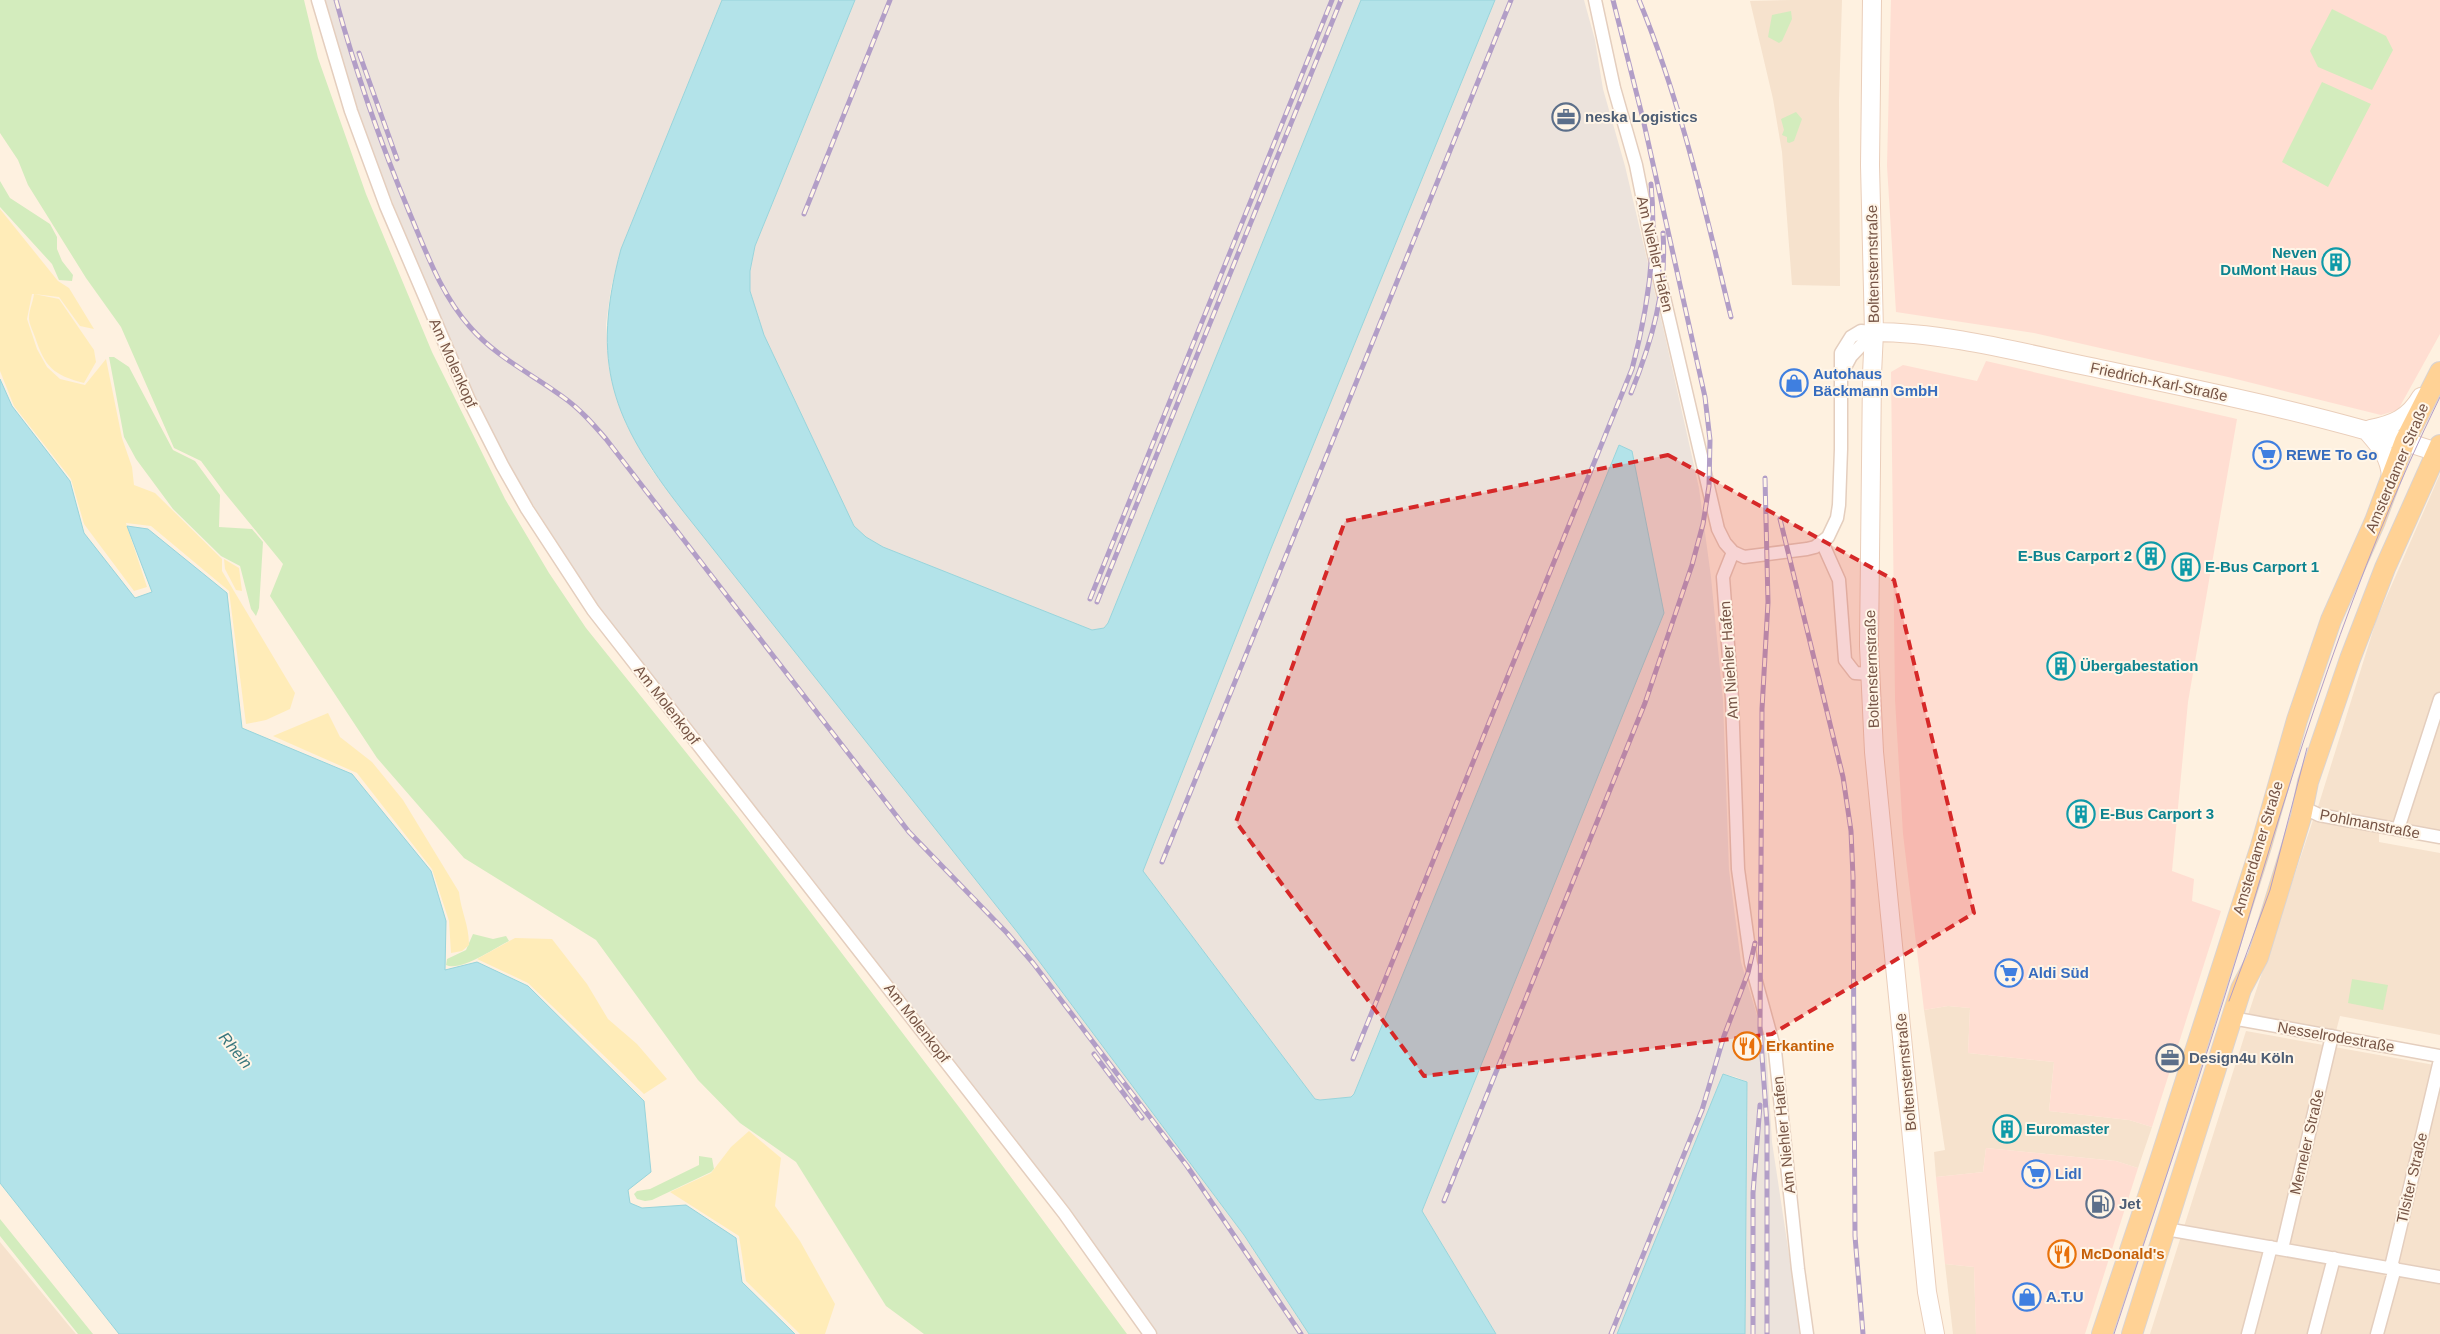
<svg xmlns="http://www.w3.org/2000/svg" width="2440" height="1334" font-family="Arial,sans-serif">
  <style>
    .residential { fill: #f6e2cd }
    .commercial { fill: #ffded2 }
    .industrial { fill: #ece3dc }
    .green { fill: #d3ecbd }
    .sand { fill: #ffecb8 }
    .water { fill: #b3e3e9; stroke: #98d4db }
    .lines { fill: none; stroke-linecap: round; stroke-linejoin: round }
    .minor-casing { stroke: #e4cebe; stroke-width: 15 }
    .secondary-casing { stroke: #eaceba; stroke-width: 20 }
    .primary-casing { stroke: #dbd3cf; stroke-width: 22 }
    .minor { stroke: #fff; stroke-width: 12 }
    .secondary { stroke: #fff; stroke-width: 18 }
    .primary { stroke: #ffd295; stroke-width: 20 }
    .tram { stroke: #b29ec7; stroke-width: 1 }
    .rail-casing { stroke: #b29ec7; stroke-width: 5 }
    .rail { stroke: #fff5e7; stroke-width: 3; stroke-dasharray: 9; stroke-linecap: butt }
    .marked { fill: #d62828; fill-opacity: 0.2; stroke: #d62828; stroke-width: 4; stroke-dasharray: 10 6; stroke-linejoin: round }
    .labels { text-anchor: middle; stroke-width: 4; stroke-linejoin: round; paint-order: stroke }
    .service-label { font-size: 15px; font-weight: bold; fill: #4e5e75; stroke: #fff5e7; text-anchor: start }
    .culture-label { font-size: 15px; font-weight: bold; fill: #0d838f; stroke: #fff5e7; text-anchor: start }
    .street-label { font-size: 15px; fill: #765445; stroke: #fff5e7 }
    .shop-label { font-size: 15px; font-weight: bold; fill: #366cbe; stroke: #fff5e7; text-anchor: start }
    .food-label { font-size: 15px; font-weight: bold; fill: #c56008; stroke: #fff5e7; text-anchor: start }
    .water-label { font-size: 16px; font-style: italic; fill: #38767d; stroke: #fff5e7 }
  </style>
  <rect width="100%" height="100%" fill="#fef1e0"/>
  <path class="residential" d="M1792 0H1842L1839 100 1840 286 1792 285 1782 152 1773 99 1750 1Z
    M2440 474V832L2317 810 2376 621Z
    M2313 820 2379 831V842L2440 853V1035L2340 1016 2336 1031 2248 1015Z
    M1948 1006 1970 1008 1968 1053 2054 1062 2049 1111 2129 1120 2152 1127 2138 1168 2116 1161 1986 1148 1983 1172 1936 1177 1934 1152 1945 1150 1924 1010Z
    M2246 1031 2440 1066V1334H2150Z
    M0 1242 71 1328 76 1334H0Z
    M1945 1264 1974 1267 1976 1334H1953Z"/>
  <path class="commercial" d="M1891 0H2440V334L2398 410 2381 415 2228 377 2034 333 1896 312 1887 166Z
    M1986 361 2237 419 2188 702 2172 871 2194 879 2192 901 2221 911 2152 1127 2129 1120 2049 1111 2054 1062 1968 1053 1970 1008 1948 1006 1924 1010 1903 834 1895 700 1891 372 1903 365 1977 381Z
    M1986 1148 2116 1161 2138 1168 2085 1334H1976L1974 1267 1945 1264 1936 1177 1983 1172Z"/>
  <path class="industrial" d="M322 0H722L621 249 611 288 606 324 609 369 626 424 651 469 1018 933 1244 1235 1309 1334H1156L598 606 509 467 448 339 358 117Z
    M855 0H1361L1108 623 1104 628 1092 630 883 547 866 537 854 526 764 335 750 291V271L755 246Z
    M1495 0H1584L1595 40 1603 89 1625 166 1663 327 1699 488 1711 577 1723 700 1729 870 1741 962 1766 1045 1772 1142 1801 1334H1745L1747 1082 1736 1077 1723 1074 1617 1334H1496L1422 1211 1514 984 1631 451 1619 445 1354 1094 1351 1097 1320 1100 1315 1099 1143 871 1272 546Z"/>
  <path class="green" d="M0 0H304L318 58 366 194 432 352 505 499 549 573 586 628 738 817 962 1111 1127 1334H924L886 1306 796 1162 740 1123 698 1080 596 940 464 858 377 758 270 596 283 564 224 492 201 461 174 448 121 327 86 278 28 185 18 160 0 133Z
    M2332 9 2386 36 2393 50 2372 90 2318 67 2310 51Z
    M1791 11 1792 19 1782 41 1779 43 1768 37 1772 15Z
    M2322 82 2371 104 2328 187 2282 162Z
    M1796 112 1802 119 1794 141 1789 143 1787 142V137L1782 135 1784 130 1781 119Z
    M0 181 10 198 50 224 57 237V249L62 261 73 275 72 281 59 280 52 264 0 207Z
    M109 357H114L129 367 173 450 195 461 220 495 219 527 252 529 263 542 259 608 256 616 251 609 240 566 221 556 173 509 136 459 124 437Z
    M473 934 493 939 506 936 509 941C495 948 460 972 446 965L447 959 466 950Z
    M2352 979 2388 985 2383 1010 2348 1003Z
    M699 1156 712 1158 714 1169 711 1172 652 1200 645 1201 637 1199 634 1194 637 1191 650 1189 699 1165Z
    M0 1219 93 1334H78L0 1236Z"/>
  <path class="sand" d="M0 209 58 281 69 288 94 329 80 326 59 297 34 294 59 299 94 350 96 362 84 383C53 375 45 367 35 337 33 331 29 324 29 318 29 310 33 302 34 294H32L27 319 37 349 47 367 60 379 85 385 106 359 122 438 132 467 134 485 155 493 222 559V571L295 693 290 709 266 720 246 724 229 591 151 526 126 523 147 587 134 591 84 524 71 479 14 406 0 371Z
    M224 559 239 568 242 591 236 590 225 569Z
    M328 713 340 737 372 762 403 800 459 892C461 912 469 924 469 945L462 951 451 953 449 921 432 869 357 773 273 736Z
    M515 938 552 939 587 984 608 1019 637 1044 667 1079 644 1094 528 983 477 959Z
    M749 1131 781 1158 775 1206 800 1241 835 1304 825 1334H800L746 1281 739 1236 670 1192 711 1173 731 1147Z"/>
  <path class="water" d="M722 0H855L755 246 750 271V291L764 335 854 526 866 537 883 547 1092 630 1104 628 1108 623 1361 0H1495L1272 546 1143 871 1315 1099 1320 1100 1351 1097 1354 1094 1619 445 1632 451 1664 613 1422 1211 1496 1334H1309L1244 1235 1018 933 683 511C612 420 590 364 621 249Z
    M0 379 12 406 70 481 84 533 135 598 152 592 127 526 148 529 227 593 242 728 352 774 431 871 446 921 445 970 477 962 528 986 644 1101 651 1172 628 1190 630 1203 642 1208 686 1205 736 1238 742 1282 795 1334H119L0 1183Z
    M1723 1074 1747 1082 1745 1334H1617Z"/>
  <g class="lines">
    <g class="minor-casing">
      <path id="minor" d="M318 0 351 111 386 206 469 400 502 465 527 509 593 610 1064 1213 1150 1334
        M1595 0 1614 88 1636 165 1653 250 1718 529 1725 543 1733 552 1744 557 1807 549 1815 547 1828 537 1837 518 1839 505 1841 449V353L1851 337 1861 331 1874 332
        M1842 373 1851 356 1874 332
        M1822 542 1839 580 1845 660 1855 673 1870 674
        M1733 552 1723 577 1732 699 1738 869 1751 963 1775 1051 1798 1269 1807 1334
        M2302 807 2319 815 2440 837
        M2398 829 2440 699
        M2232 1018 2440 1056
        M2166 1229 2440 1277
        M2282 1249 2332 1036
        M2391 1267 2440 1060
        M2248 1334 2271 1247
        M2314 1334 2334 1258
        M2377 1334 2395 1268"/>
    </g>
    <g class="secondary-casing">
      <path id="secondary" d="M1872 0 1870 165 1874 332 1872 374 1869 646 1874 752 1927 1292 1935 1334
        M1874 332C1943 332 2023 353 2091 367 2208 392 2326 415 2440 453
        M2370 429C2393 425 2409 418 2421 397
        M2366 430C2379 445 2390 456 2391 477"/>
    </g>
    <g class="primary-casing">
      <path id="primary" d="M2102 1334 2158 1167 2261 846 2297 720 2331 620 2375 521 2405 441 2440 372
        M2132 1334 2241 989 2258 957 2301 817 2308 782 2350 659 2385 568 2440 445"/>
    </g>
    <use href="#minor" class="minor"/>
    <use href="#secondary" class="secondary"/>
    <use href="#primary" class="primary"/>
    <path class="tram" d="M2229 1001 2270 890 2307 748
      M2114 1334C2156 1206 2200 1078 2239 950 2295 762 2353 574 2440 397"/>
    <g class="rail-casing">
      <path id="rail" d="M336 0C356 73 381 144 410 214 427 254 441 294 470 327 496 357 532 374 563 397 580 409 593 424 606 439L909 832 1007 933 1033 963 1187 1166 1301 1334
        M1639 0C1681 102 1705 210 1731 317
        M359 53 397 159
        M804 214 890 0
        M1631 393C1652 341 1667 290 1663 233
        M1765 478 1768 602 1762 709 1760 1028 1767 1125V1334
        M1780 519 1843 777 1851 831 1853 877 1855 1236 1863 1334
        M1090 599 1332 0
        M1097 602 1341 0
        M1162 862 1511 0
        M1094 1054 1142 1118
        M1353 1059 1632 369C1648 309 1657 246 1651 184
        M1444 1201 1645 703 1692 565 1703 524 1709 486 1710 440 1705 397 1643 119 1613 0
        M1611 1334 1702 1110 1724 1036 1748 973 1755 943
        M1753 1334V1193L1760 1105"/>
    </g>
    <use href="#rail" class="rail"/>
  </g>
  <path class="marked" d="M1668 455 1894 580 1974 913 1772 1034 1424 1076 1236 822 1345 521Z"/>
  <defs>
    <g id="office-ring" transform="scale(1.4375)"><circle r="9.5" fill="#fff5e7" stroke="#5c6f8a" stroke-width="1.5"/><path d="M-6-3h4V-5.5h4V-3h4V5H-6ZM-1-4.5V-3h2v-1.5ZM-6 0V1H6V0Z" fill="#5c6f8a"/></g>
    <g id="building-ring" transform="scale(1.4375)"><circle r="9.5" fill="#fff5e7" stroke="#0f9aa8" stroke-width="1.5"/><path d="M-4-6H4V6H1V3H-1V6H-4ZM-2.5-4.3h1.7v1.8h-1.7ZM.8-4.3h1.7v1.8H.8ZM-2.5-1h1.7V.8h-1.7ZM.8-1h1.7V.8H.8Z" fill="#0f9aa8"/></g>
    <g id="shop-ring" transform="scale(1.4375)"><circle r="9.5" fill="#fff5e7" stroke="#3f7fe0" stroke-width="1.5"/><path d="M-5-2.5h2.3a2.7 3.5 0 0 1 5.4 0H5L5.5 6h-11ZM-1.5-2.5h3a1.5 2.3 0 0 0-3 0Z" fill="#3f7fe0"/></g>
    <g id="supermarket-ring" transform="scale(1.4375)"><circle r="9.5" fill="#fff5e7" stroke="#3f7fe0" stroke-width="1.5"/><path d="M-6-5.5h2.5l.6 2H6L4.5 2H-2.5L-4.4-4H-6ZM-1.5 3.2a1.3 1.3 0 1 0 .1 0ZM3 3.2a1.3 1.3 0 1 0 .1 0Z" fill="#3f7fe0"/></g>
    <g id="restaurant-ring" transform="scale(1.4375)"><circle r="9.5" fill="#fff5e7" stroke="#e8710a" stroke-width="1.5"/><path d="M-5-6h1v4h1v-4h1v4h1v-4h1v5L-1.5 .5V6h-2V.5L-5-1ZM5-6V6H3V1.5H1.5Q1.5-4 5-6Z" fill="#e8710a"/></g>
    <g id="fuel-ring" transform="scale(1.4375)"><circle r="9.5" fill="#fff5e7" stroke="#5c6f8a" stroke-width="1.5"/><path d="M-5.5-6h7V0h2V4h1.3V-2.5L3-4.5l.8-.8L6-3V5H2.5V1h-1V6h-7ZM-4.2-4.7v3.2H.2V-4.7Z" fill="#5c6f8a"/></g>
  </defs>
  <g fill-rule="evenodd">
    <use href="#office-ring" x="1566" y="117"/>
    <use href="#building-ring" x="2336" y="262"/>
    <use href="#shop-ring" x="1794" y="383"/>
    <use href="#supermarket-ring" x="2267" y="455"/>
    <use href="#building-ring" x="2151" y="556"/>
    <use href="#building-ring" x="2186" y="567"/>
    <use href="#building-ring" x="2061" y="666"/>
    <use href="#building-ring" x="2081" y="814"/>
    <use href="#supermarket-ring" x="2009" y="973"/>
    <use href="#restaurant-ring" x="1747" y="1046"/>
    <use href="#office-ring" x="2170" y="1058"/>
    <use href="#building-ring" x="2007" y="1129"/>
    <use href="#supermarket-ring" x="2036" y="1174"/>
    <use href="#fuel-ring" x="2100" y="1204"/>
    <use href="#restaurant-ring" x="2062" y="1254"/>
    <use href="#shop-ring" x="2027" y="1297"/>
  </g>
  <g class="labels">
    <g class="service-label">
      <text x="1585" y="122">neska Logistics</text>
      <text x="2189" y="1063">Design4u Köln</text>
      <text x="2119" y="1209">Jet</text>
    </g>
    <g class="culture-label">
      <text x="2317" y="258" text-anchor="end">Neven<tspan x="2317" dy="17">DuMont Haus</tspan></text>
      <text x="2132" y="561" text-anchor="end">E-Bus Carport 2</text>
      <text x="2205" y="572">E-Bus Carport 1</text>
      <text x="2080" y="671">Übergabestation</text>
      <text x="2100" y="819">E-Bus Carport 3</text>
      <text x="2026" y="1134">Euromaster</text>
    </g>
    <g class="street-label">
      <text transform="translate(1655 254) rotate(77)" y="5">Am Niehler Hafen</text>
      <text transform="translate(1873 264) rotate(-91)" y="5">Boltensternstraße</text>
      <text transform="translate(453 363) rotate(66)" y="5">Am Molenkopf</text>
      <text transform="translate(2159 382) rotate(12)" y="5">Friedrich-Karl-Straße</text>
      <text transform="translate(2397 468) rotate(-67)" y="5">Amsterdamer Straße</text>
      <text transform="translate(1729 660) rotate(-94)" y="5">Am Niehler Hafen</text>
      <text transform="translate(1872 669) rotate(-92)" y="5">Boltensternstraße</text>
      <text transform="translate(667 705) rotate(52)" y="5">Am Molenkopf</text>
      <text transform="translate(2370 824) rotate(11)" y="5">Pohlmanstraße</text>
      <text transform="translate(2258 848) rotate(-73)" y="5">Amsterdamer Straße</text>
      <text transform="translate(917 1023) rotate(52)" y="5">Am Molenkopf</text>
      <text transform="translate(2336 1037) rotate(10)" y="5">Nesselrodestraße</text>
      <text transform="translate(1906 1072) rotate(-95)" y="5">Boltensternstraße</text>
      <text transform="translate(1784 1135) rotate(-96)" y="5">Am Niehler Hafen</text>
      <text transform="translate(2307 1142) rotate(-77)" y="5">Memeler Straße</text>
      <text transform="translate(2412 1178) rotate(-77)" y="5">Tilsiter Straße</text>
    </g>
    <g class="shop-label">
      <text x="1813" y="379">Autohaus<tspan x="1813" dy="17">Bäckmann GmbH</tspan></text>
      <text x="2286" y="460">REWE To Go</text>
      <text x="2028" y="978">Aldi Süd</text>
      <text x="2055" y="1179">Lidl</text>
      <text x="2046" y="1302">A.T.U</text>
    </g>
    <g class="food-label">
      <text x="1766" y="1051">Erkantine</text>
      <text x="2081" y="1259">McDonald's</text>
    </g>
    <g class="water-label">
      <text transform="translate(236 1050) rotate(50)" y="6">Rhein</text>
    </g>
  </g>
</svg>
